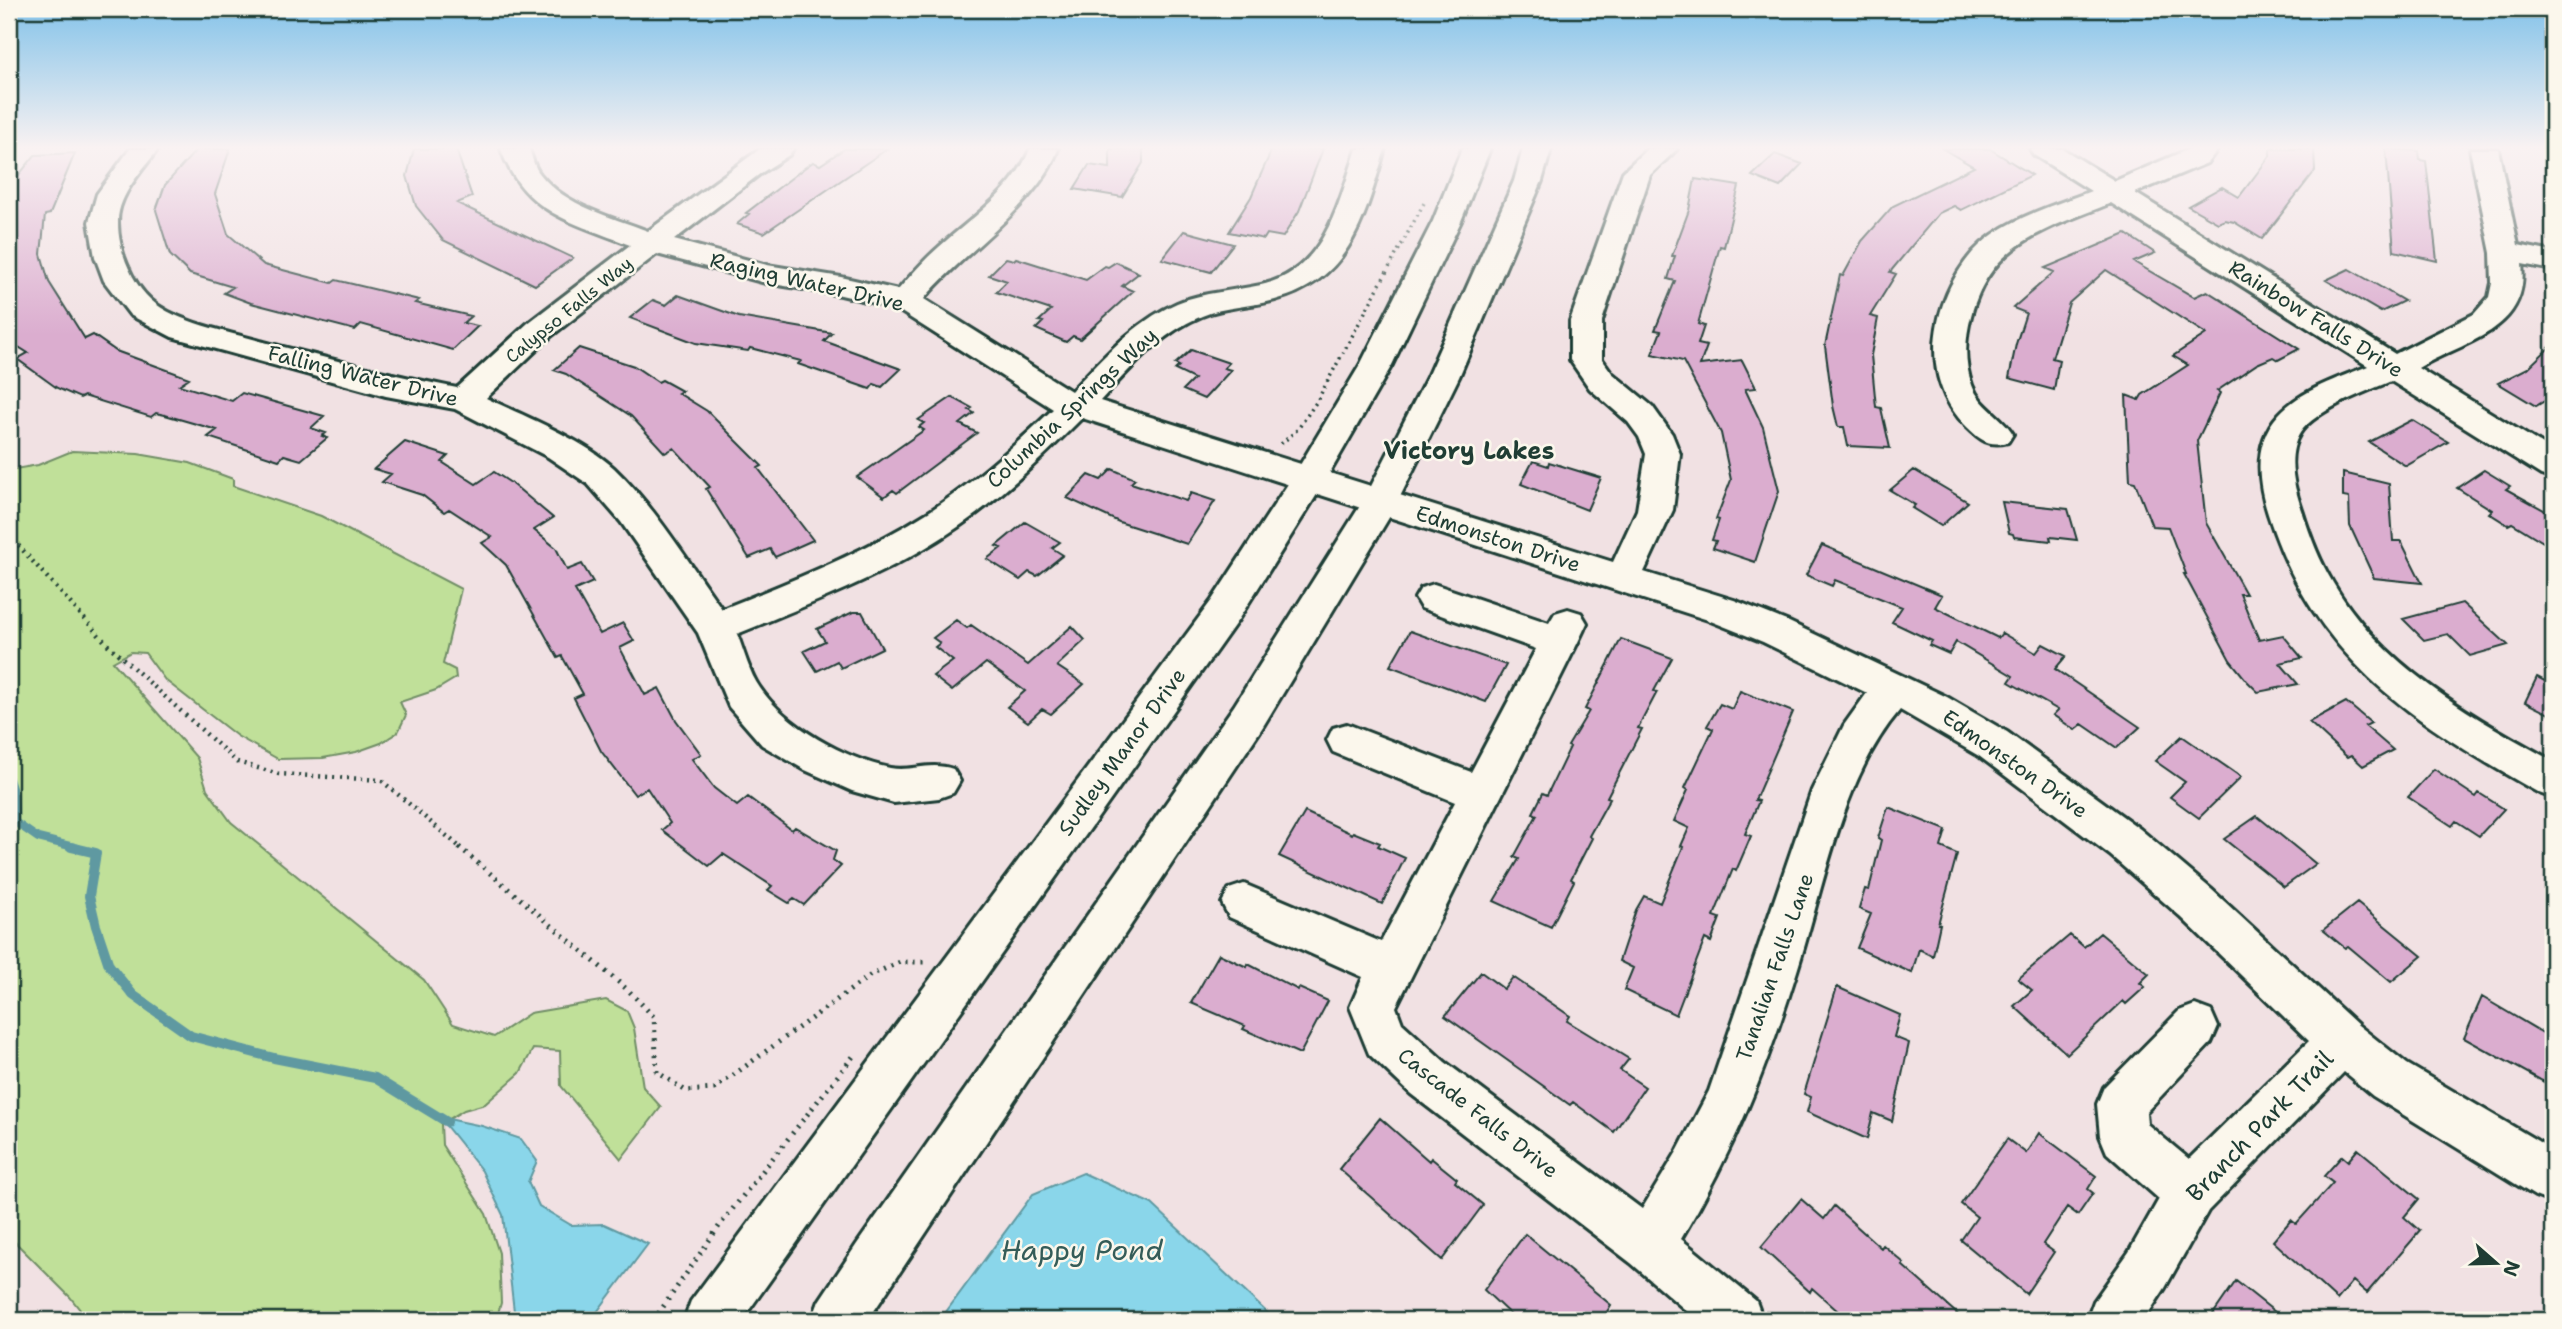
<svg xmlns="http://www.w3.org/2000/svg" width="2562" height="1329" font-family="'Shantell Sans',sans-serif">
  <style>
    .green { fill: #c0e099; stroke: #708e66; stroke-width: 2 }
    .water { fill: #8ad6ea; stroke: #5f99a1; stroke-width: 2 }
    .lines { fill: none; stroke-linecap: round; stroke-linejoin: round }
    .stream-far1 { stroke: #5f99a1; stroke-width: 8 }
    .stream { stroke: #5f99a1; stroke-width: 10 }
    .building { fill: #dbadcf; stroke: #1f3d34; stroke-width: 2 }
    .minor-casing { stroke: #1f3d34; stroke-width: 6 }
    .major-casing { stroke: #1f3d34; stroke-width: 6 }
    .path-far2 { stroke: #1f3d34; stroke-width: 3.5; stroke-dasharray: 2 4.5; stroke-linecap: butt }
    .path-far1 { stroke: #1f3d34; stroke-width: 4.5; stroke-dasharray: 2 5; stroke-linecap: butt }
    .path { stroke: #1f3d34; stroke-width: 5; stroke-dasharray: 2 6; stroke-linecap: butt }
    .minor { fill: #fbf7ec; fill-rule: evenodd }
    .major { fill: #fbf7ec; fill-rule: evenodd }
    .labels { text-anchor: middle; stroke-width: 5; stroke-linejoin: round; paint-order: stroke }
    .far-street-label { font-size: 18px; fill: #1f3d34; stroke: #fbf7ec }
    .street-label { font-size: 21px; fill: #1f3d34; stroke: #fbf7ec }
    .quarter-label { font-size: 24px; font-weight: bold; fill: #1f3d34; stroke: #fbf7ec }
    .near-street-label { font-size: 24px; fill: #1f3d34; stroke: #fbf7ec }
    .near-water-label { font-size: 28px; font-style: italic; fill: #345c58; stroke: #fbf7ec }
  </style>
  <rect width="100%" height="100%" fill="#f1e1e3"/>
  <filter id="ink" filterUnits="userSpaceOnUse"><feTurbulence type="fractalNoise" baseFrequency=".0143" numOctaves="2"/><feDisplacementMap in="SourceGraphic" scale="14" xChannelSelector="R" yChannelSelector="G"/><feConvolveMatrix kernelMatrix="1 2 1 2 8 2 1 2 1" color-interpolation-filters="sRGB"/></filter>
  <g filter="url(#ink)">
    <path class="green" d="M72 451 138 454 190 463 233 479V486L321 516 461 589 443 664 455 670 456 678 436 690 400 702 406 715 398 732 381 743 356 752 323 758 278 759 237 736 165 680 145 653 131 652 113 662 197 758 207 789 231 822 424 980 453 1024 494 1037 530 1013 606 1000 627 1011 634 1028 643 1087 661 1107 621 1159 561 1086 560 1051 533 1049 520 1073 485 1104 464 1110 441 1124 442 1145 486 1214 499 1253 501 1303 496 1320H88L70 1297 9 1236V470L38 465Z"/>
    <path class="water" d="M439 1117 482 1126 521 1139 537 1161 528 1182 539 1206 571 1225 604 1224 648 1244 591 1320H515L503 1215 482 1171Z
      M1083 1173 1152 1204 1275 1320H940L1033 1194Z"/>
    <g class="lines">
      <path class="stream-far1" d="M9 779 14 794 15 822 38 838 78 848"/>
      <path class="stream" d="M71 847 96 853 89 896 96 926 109 965 133 995 191 1036 274 1058 375 1078 447 1122"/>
    </g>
    <path class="building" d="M197 149H230L215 194 228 234 264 265 332 283 336 280 419 300 415 303 471 316 463 323 478 326 453 350 361 324 355 330 251 303 224 293 233 287 190 274 170 255 156 210 165 185Z
      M414 149H456L472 197 457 203 573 258 535 285 443 240 416 206 407 176Z
      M844 149H887L764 233 737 224 749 214 746 213 803 169 813 162 820 165Z
      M1110 149H1143V163L1122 197 1074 189 1089 165 1110 168Z
      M1272 149H1323L1299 211 1283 237 1267 234 1264 239 1229 232 1251 197Z
      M1943 149H1990L2032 175 1961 210 1954 206 1939 213 1890 272 1896 274 1870 316 1878 318 1871 355 1876 407 1881 408 1890 448 1848 446 1844 427H1838L1833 406 1825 346 1840 275 1843 276 1862 241 1893 206 1974 167Z
      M2270 149H2314L2315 171 2262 239 2234 222 2225 220 2218 223 2188 206 2222 187 2239 197 2270 156Z
      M2386 149 2419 151 2420 160 2426 161 2437 261 2394 251Z
      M75 153 50 214 45 215 41 254 49 282 85 339 93 335 116 351 189 378 179 385 232 401 242 393 324 416 311 428 326 433 322 436 327 438 301 460 284 455 279 460 208 437 217 430 165 415 156 413 151 417 84 396 80 398 57 388 17 359 28 353 9 341V187L35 155Z
      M1775 154 1802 164 1780 187 1752 176Z
      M1695 179 1739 186 1724 247 1720 246 1718 253 1698 324 1704 326 1698 344 1707 346 1700 365 1742 360 1756 388 1745 389 1763 427 1779 491 1755 562 1713 548 1716 541 1712 540 1719 520 1716 519 1731 480 1721 433 1683 361 1652 354 1661 331 1655 330 1675 281 1668 279 1675 256H1672L1689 210Z
      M1184 231 1233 244 1211 272 1162 259Z
      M2126 234 2155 253 2134 262 2194 297 2207 291 2299 349 2278 360 2273 357 2257 364 2217 391 2220 393 2197 441 2206 523 2246 594H2240L2259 640 2283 635 2302 658 2280 663 2298 684 2258 692 2247 681 2230 660 2184 574H2186L2168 527 2152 526 2135 482 2130 481 2126 395 2139 400 2142 395 2188 365 2173 356 2206 334 2106 270 2069 303 2052 358 2059 360 2054 390 2009 378 2016 344 2026 313 2013 308 2054 272 2045 268Z
      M1006 258 1014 260 1016 258 1086 280 1105 266 1108 267 1116 262 1139 273 1122 286 1133 291 1080 339 1073 336 1066 342 1036 329 1043 322 1039 321 1051 310 996 292 1007 281 989 275Z
      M2349 269 2377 285 2404 301 2381 312 2326 280Z
      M678 295 739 317 832 333 824 341 901 369 882 387 874 384 870 389 798 364 801 361 750 348 748 351 696 343 630 318 653 300 666 305Z
      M2553 344V396L2536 406 2498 383 2528 368Z
      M579 348 634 366 658 382 662 380 682 391 678 393 707 411 762 466 758 468 813 540 775 557 770 549 749 558 706 489 710 487 674 448 665 453 631 416 566 374 554 370Z
      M1191 350 1229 363 1224 368 1231 370 1204 399 1183 390 1194 379 1175 370 1179 366 1175 364Z
      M952 397 972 408 969 410 974 413 960 424 977 433 897 493 893 490 884 497 857 477 924 430 919 427 924 423 918 420Z
      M2412 420 2448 442 2406 466 2369 442Z
      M405 442 448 456 442 462 476 484 494 472 514 485 553 518 534 530 556 548 567 570 582 564 593 582 575 590 600 634 623 623 634 641 620 648 645 695 659 688 676 720 701 754 692 759 714 788 737 806 748 797 792 830 795 827 836 851 833 860 841 866 804 905 794 899 789 903 768 890 772 886 723 854 709 866 662 830 670 823 647 788 635 795 601 751 574 698 583 694 562 656 558 658 506 565 482 543 492 537 449 509 444 512 422 495 382 482 391 474 374 469Z
      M1533 461 1548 466 1549 462 1601 478 1587 510 1521 484Z
      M1112 469 1135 479 1131 483 1186 501 1191 493 1215 501 1187 544 1119 522 1067 498 1089 475 1101 480Z
      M1914 470 1968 502 1941 526 1912 508 1915 505 1890 490Z
      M2484 470 2510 486 2506 489 2553 515V548L2512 523 2508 525 2489 513 2492 510 2457 488Z
      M2343 473 2389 484 2393 541H2401L2422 583 2374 578 2350 526 2349 498 2343 497Z
      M2002 502 2068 509 2077 540 2050 537 2051 541 2014 537 2013 534 2009 533Z
      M1025 522 1060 542 1052 548 1063 555 1037 576 1029 572 1020 580 987 559 1001 548 996 546Z
      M1822 545 1942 595 1935 607 1998 638 2002 633 2036 653 2043 644 2066 656 2055 669 2140 727 2117 748 2082 724 2075 730 2053 715 2058 710 2009 682 2013 676 1956 642 1949 654 1929 645 1932 641 1892 622 1902 607 1835 580 1832 586 1806 575Z
      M2462 603 2508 645 2470 656 2448 634 2424 640 2403 619Z
      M853 612H862L882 648 841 668 837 661 817 671 804 651 825 641 817 629Z
      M956 620 967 628 971 625 1028 665 1072 626 1085 640 1057 666 1084 684 1051 714 1042 709 1028 722 1007 707 1025 691 986 663 952 691 933 676 953 661 935 647 940 643 933 638Z
      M1410 631 1506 665 1486 702 1390 666Z
      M1621 639 1672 658 1654 691 1657 692 1638 728 1642 729 1607 797 1610 798 1589 836 1592 838 1571 879 1574 881 1551 927 1494 901 1519 859 1514 857 1537 815 1533 813 1543 793 1547 795 1570 747 1568 746 1589 711 1585 709Z
      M2537 677 2553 685V716L2525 702Z
      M1740 691 1793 712 1755 800 1759 801 1745 834 1751 836 1736 871 1733 869 1714 916 1720 918 1711 942 1705 939 1676 1015 1624 990 1633 968 1619 961 1636 910 1644 896 1660 903 1683 847 1681 846 1689 828 1674 821 1688 790 1685 788 1713 729 1707 726 1720 704 1732 709Z
      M2346 702 2371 723 2365 726 2393 750 2363 766 2351 755 2347 757 2309 722Z
      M2182 736 2241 777 2199 818 2170 797 2185 782 2155 761Z
      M2434 769 2476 797 2479 793 2504 809 2479 836 2456 821 2452 826 2408 797Z
      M1888 807 1946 830 1941 847 1957 854 1938 924H1940L1933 956 1919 949 1912 973 1857 948 1871 914 1859 909 1865 889 1869 890 1881 840 1878 838Z
      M1305 812 1352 834 1353 832 1380 843 1378 846 1405 858 1382 904 1279 856Z
      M2257 816 2316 864 2284 887 2224 839Z
      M2357 903 2422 956 2391 982 2348 946 2345 948 2323 930Z
      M2100 933 2149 974 2140 983 2145 987 2126 1004 2123 1001 2067 1054 2014 1006 2032 990 2018 979 2070 935 2084 947Z
      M1219 954 1247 967 1248 964 1298 990 1299 988 1328 1001 1300 1054 1243 1029 1245 1026 1191 1003Z
      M1481 972 1504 989 1513 977 1570 1016 1567 1021 1629 1059 1620 1070 1645 1087 1614 1132 1573 1102 1570 1105 1445 1016Z
      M1837 987 1900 1015 1894 1037 1909 1043 1892 1121 1873 1113 1867 1139 1807 1112 1811 1097 1804 1094Z
      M2482 997 2553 1039V1058L2544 1082 2464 1038Z
      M1380 1118 1429 1161 1431 1158 1457 1179 1455 1182 1483 1205 1442 1260 1339 1169Z
      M2039 1133 2096 1176 2088 1189 2093 1193 2078 1215 2067 1207 2043 1244 2054 1252 2026 1294 1961 1240 1977 1217 1961 1204 2007 1139 2026 1153Z
      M2358 1149 2419 1199 2404 1217 2420 1231 2367 1293 2353 1281 2337 1300 2273 1241 2291 1220 2296 1224 2333 1183 2324 1176 2342 1156 2348 1161Z
      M1801 1199 1824 1219 1834 1206 1881 1248 1883 1245 1904 1263 1902 1265 1964 1320H1848L1812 1288 1810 1292 1761 1247Z
      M1525 1234 1611 1305 1602 1320H1516L1484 1290Z
      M2236 1281 2285 1320H2209Z"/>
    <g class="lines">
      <g class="minor-casing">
        <path id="minor" d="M130 149H158C143 170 117 195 118 223 118 249 131 282 151 300 175 322 229 332 260 341 326 358 391 375 457 388L528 323 630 245C573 222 523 213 501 149H529C532 157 534 167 540 174 565 206 612 217 648 231L760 149H793L789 155 761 173 674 240 767 265 841 277 898 290C911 275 924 260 939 247 972 217 1014 191 1030 149H1058C1040 203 962 253 924 299L1071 391C1103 358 1134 322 1177 303 1204 292 1233 291 1261 285 1326 270 1338 203 1357 149H1385C1365 216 1351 280 1275 300 1251 307 1225 306 1202 316 1160 333 1130 369 1100 401L1613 562 1637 510 1646 454 1639 437 1628 422 1590 389 1570 360V321L1623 172 1647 149H1677L1650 175 1602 321V359L1612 373 1652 406 1672 434 1680 454 1673 510 1644 572 1734 600 1789 622 1947 697 2007 732 2140 829 2211 889 2358 1025 2407 1064 2553 1150V1203L2535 1196 2373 1096 2344 1072 2208 1211 2165 1288 2144 1320H2087L2094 1301 2129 1252 2159 1199 2107 1153 2100 1136 2097 1104 2104 1087 2179 1011 2195 1005 2211 1011 2218 1027 2211 1043 2146 1112 2147 1124 2189 1159 2309 1041 2181 917 2110 855 1979 756 1900 710C1842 777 1824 887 1797 971 1766 1070 1735 1149 1681 1239L1756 1301 1763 1320H1697L1631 1263 1411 1094 1369 1054 1350 1007 1363 977 1229 917 1222 903 1229 889 1244 884 1381 942 1455 802 1333 752 1327 740 1333 728 1347 724 1471 772 1536 649 1421 608 1415 598 1421 588 1434 584 1549 623 1555 613 1568 609 1581 613 1587 623 1578 642 1396 1007 1402 1023 1445 1062 1642 1209 1678 1150 1709 1091 1812 790 1844 725 1867 693 1763 642 1708 620 1082 418C1043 457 1003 496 958 527 890 574 812 603 737 634 744 651 749 673 760 688 786 726 845 759 890 768 912 772 930 761 953 769L960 781 953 793 939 798 894 803 852 791 805 770 762 745 729 707 698 633 621 522 588 484 548 457 455 409 386 396 172 337 130 315 104 281 95 257 89 222 97 194ZM657 254 766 283 841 295 895 308 1053 409C1015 446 974 482 930 511 865 552 794 580 722 609 688 562 656 508 614 468 584 440 524 416 486 398L550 337Z
          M2030 149H2063L2115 181 2189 149H2218L2207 163 2135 193 2395 354 2474 314 2489 297 2492 283 2491 253 2470 149H2498L2518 245 2553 252V270L2522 264C2530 331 2464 341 2418 368L2553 451V479L2541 475 2391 381C2366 392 2315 410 2300 433 2286 455 2294 488 2302 510 2310 536 2319 560 2333 583 2381 665 2472 717 2553 761V798L2539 793C2413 722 2314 659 2268 514 2257 480 2253 442 2279 414 2301 390 2339 378 2368 366L2111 203C2046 230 1991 241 1971 316 1965 338 1964 363 1972 385 1980 407 2002 415 2013 434L2008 442C1989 447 1980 440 1967 427 1917 378 1931 301 1973 252 2001 220 2053 206 2091 191L2034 155Z"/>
      </g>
      <g class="major-casing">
        <path id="major" d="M1462 149H1490L1461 221 1392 365 1321 488 1238 620 742 1320H684L691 1301 1212 600 1297 470 1360 365 1433 221Z
          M1523 149H1551L1542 181 1459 377 1393 511 1262 728 868 1320H812L819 1301 857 1244 1234 706 1365 498 1427 377 1514 181Z"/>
      </g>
      <path class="path-far2" d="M1281 444 1298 429 1317 401 1424 203"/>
      <path class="path-far1" d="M9 535 107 644 237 762 279 774 381 780 461 848"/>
      <path class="path" d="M459 847 629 991 654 1017 657 1072 686 1091 714 1089 871 975 900 962H926
        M654 1320 720 1225 855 1054"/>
      <use href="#minor" class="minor"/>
      <use href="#major" class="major"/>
    </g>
  </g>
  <linearGradient id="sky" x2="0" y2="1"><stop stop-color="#82c2e9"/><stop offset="0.44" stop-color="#f9f2f2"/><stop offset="1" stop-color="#f9f2f2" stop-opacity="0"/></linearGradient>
  <rect width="2562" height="335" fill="url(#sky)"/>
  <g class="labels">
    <g class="far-street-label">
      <text transform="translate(569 310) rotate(-39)" y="6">Calypso Falls Way</text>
    </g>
    <g class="street-label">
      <text transform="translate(807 282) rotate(13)" y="7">Raging Water Drive</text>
      <text transform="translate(2316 319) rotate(32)" y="7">Rainbow Falls Drive</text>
      <text transform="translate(363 376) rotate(14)" y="7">Falling Water Drive</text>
      <text transform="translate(1072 408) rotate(-43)" y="7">Columbia Springs Way</text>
      <text transform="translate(1498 539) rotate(18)" y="7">Edmonston Drive</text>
      <text transform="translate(1122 752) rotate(-54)" y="7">Sudley Manor Drive</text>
      <text transform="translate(2015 764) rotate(35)" y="7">Edmonston Drive</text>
      <text transform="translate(1775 967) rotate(-71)" y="7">Tanalian Falls Lane</text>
      <text transform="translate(1478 1113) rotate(38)" y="7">Cascade Falls Drive</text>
    </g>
    <g class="quarter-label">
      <text x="1469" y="459">Victory Lakes</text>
    </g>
    <g class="near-street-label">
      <text transform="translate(2260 1126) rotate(-46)" y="8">Branch Park Trail</text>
    </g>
    <g class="near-water-label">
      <text x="1082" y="1260">Happy Pond</text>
    </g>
  </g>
  <rect width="2562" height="1329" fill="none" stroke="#fbf7ec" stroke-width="35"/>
  <rect x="18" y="18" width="2527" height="1294" fill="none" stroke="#1f3d34" stroke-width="2.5" filter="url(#ink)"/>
  <g transform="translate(2496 1263) rotate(110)" stroke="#fbf7ec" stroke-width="5" paint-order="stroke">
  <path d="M0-5L12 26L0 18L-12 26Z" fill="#1f3d34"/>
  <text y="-10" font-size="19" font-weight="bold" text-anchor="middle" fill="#1f3d34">N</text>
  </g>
</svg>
